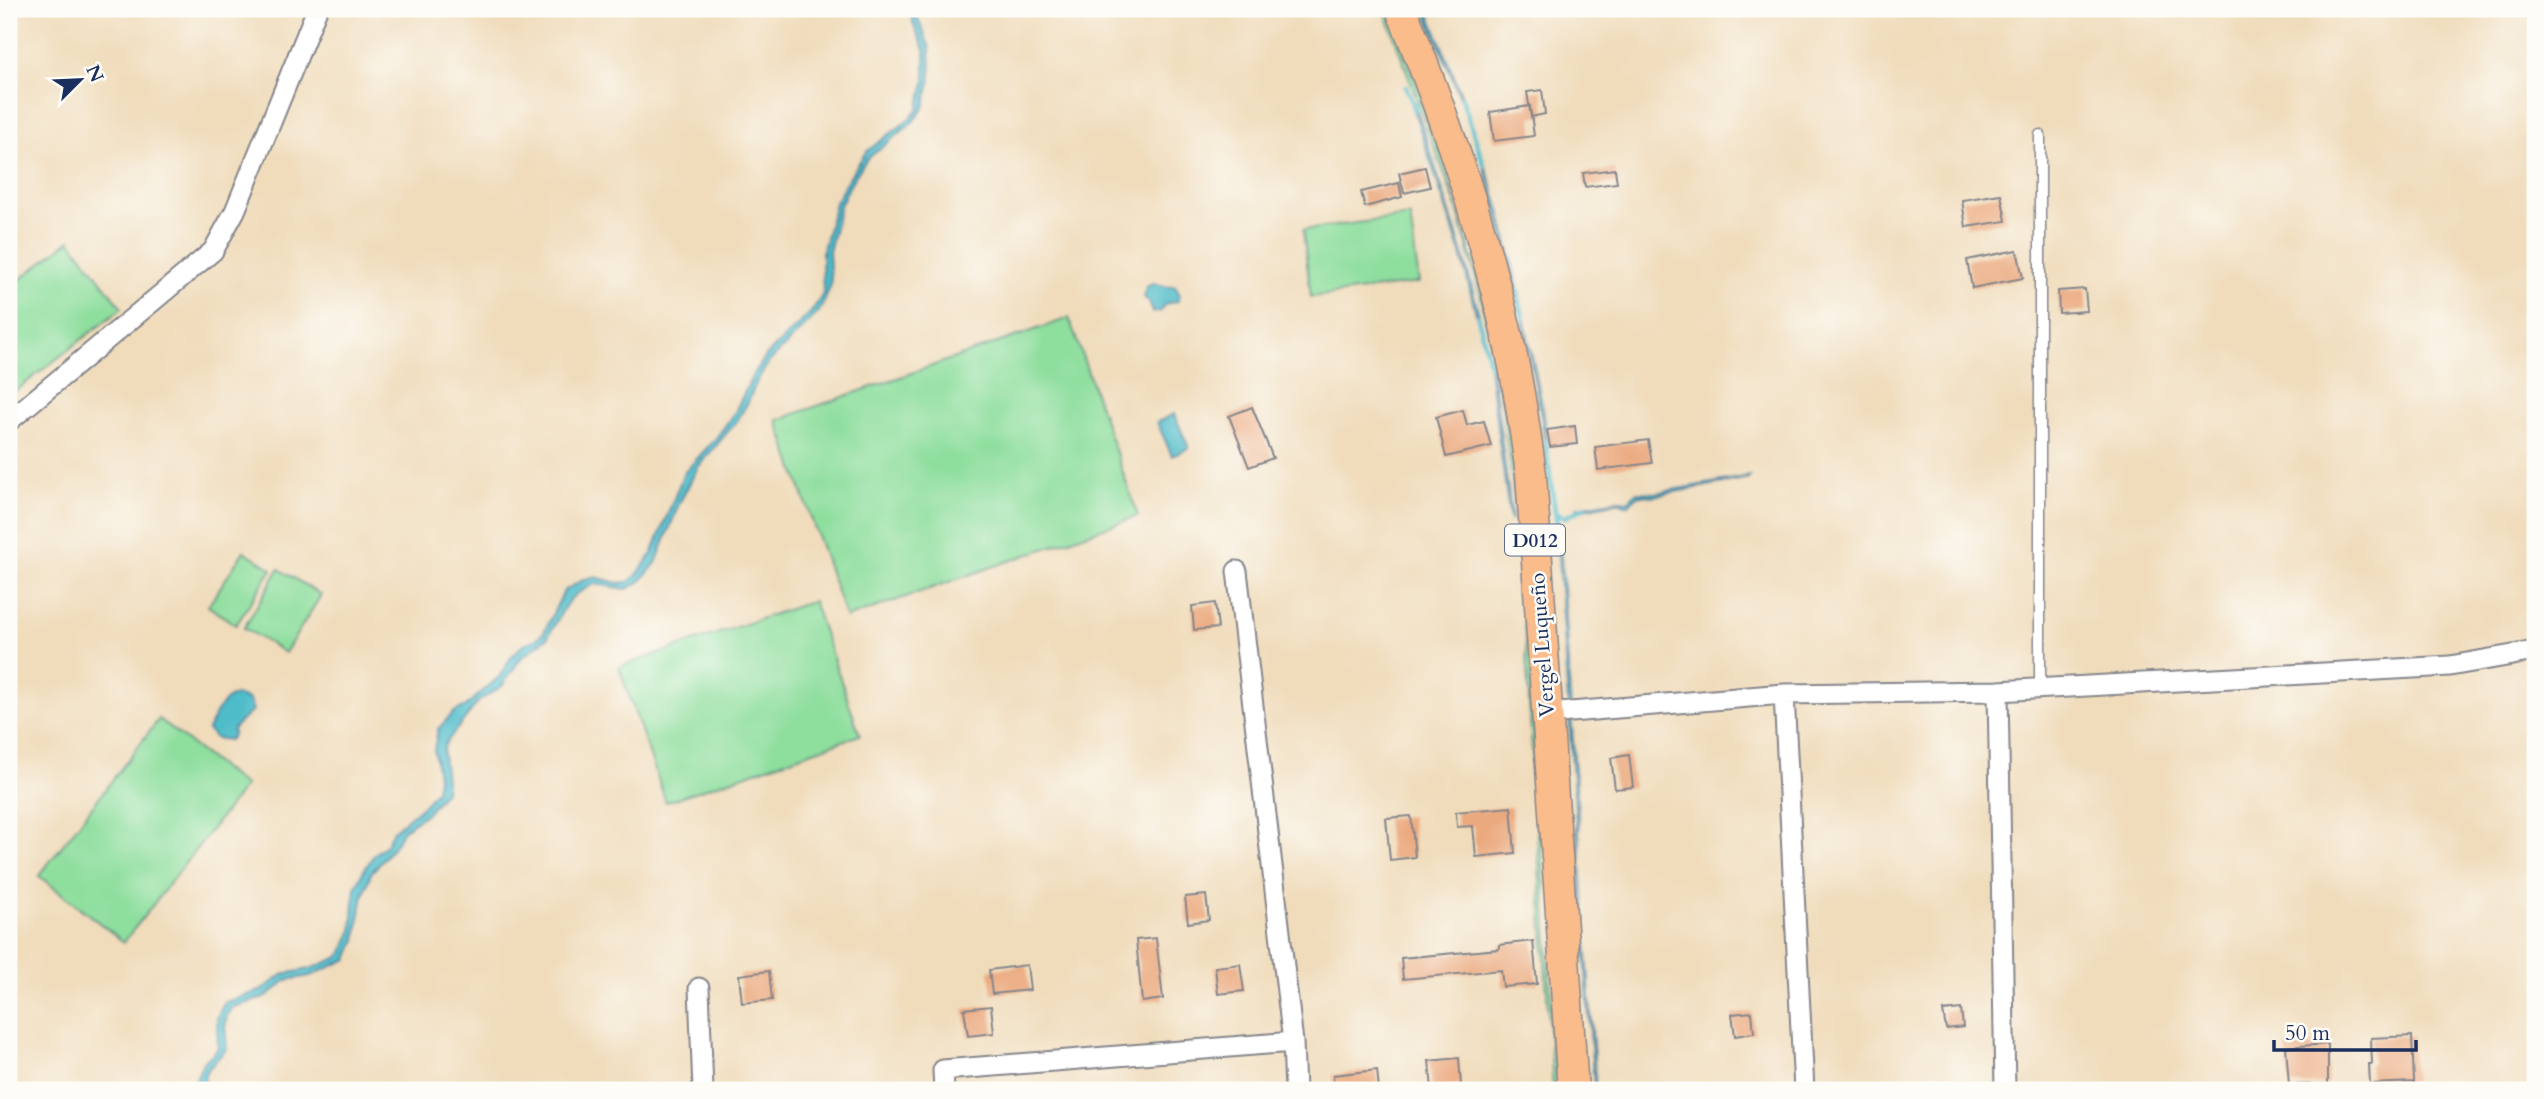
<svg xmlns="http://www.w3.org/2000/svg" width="2544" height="1099" font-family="Cardo,serif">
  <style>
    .green { fill: #8ede9e; stroke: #54867e; stroke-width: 2 }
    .water { fill: #4fbcc9; stroke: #357694; stroke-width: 2 }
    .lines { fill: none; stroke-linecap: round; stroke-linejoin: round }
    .stream { stroke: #4fbcc9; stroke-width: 5 }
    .building { fill: #eba97e }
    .lane-casing { stroke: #86868c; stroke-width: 13 }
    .street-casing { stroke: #86868c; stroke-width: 23 }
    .primary-casing { stroke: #86868c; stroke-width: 33 }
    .lane { stroke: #fff; stroke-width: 10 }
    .street { stroke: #fff; stroke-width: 19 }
    .primary { stroke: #fabc8b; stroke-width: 30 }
    .labels { text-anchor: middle; stroke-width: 5; stroke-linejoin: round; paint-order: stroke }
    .shield { fill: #fdfcf7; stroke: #5f6c8c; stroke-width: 2 }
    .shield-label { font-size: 19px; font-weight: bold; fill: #1b2f5e }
    .street-label { font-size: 21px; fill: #1b2f5e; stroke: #fdfcf7 }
  </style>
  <rect width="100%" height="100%" fill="#fdfcf7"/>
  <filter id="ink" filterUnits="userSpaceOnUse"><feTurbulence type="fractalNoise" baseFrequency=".0143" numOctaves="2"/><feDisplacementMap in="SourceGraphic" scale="14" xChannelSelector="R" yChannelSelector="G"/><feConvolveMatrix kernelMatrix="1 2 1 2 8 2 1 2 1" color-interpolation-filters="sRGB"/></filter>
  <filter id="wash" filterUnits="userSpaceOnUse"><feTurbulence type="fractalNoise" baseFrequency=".00686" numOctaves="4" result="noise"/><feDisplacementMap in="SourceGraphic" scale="28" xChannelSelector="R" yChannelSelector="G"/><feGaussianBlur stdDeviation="1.57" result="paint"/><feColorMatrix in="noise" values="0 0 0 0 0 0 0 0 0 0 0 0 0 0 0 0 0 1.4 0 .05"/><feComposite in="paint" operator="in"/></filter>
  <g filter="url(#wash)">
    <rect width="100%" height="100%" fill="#f0dcbb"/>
    <path class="green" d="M1384 9H1388L1437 139 1483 293 1502 373 1522 524 1557 1090H1553L1518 524 1498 374 1480 294 1456 206Z
      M1410 216 1419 283 1311 297 1303 230Z
      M70 240 122 308 14 392 9 385V288Z
      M1069 318 1138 516 846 618 777 420Z
      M244 551 272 569 236 625 208 606Z
      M279 569 321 595 285 653 244 628Z
      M813 601 860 735 666 802 619 667Z
      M159 719 245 786 124 942 39 876Z"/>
    <path class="water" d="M910 9H917L919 21 930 48 931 79 924 108 911 124 867 159 853 179 840 205 829 252 831 284 825 300 818 313 769 362 757 381 747 404 737 421 698 467 679 504 656 563 640 582 627 589 594 584 575 595 567 603 547 638 521 658 502 686 479 701 445 744 443 754 446 780 445 791 428 812 403 830 395 845 371 873 362 900 356 940 348 959 310 976 287 980 266 997 233 1007 227 1015 225 1027 227 1048 205 1073 204 1090H192L203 1062 215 1052 218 1047 217 1017 225 1002 260 991 284 974 310 969 337 958 343 952 352 931 355 888 364 870 374 855 386 845 392 832 425 804 436 790 438 778 434 750 438 729 454 712 466 706 499 677 512 656 524 644 535 640 544 632 564 591 581 581 595 577 618 583 628 582 636 576 652 554 684 473 716 438 735 412 753 375 767 355 812 311 823 294 822 253 835 203 846 182 866 152 907 121 918 110 925 82V50L914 26Z
      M1427 9H1429L1431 18 1465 104H1463L1428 19Z
      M1415 104 1464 257 1481 322H1478L1461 254 1412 105Z
      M1482 161H1484L1500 210 1520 296H1517L1497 211Z
      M1153 283 1168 287 1175 286 1180 295 1178 301 1165 304 1160 312H1152L1150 303 1144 297 1146 287Z
      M1521 312H1523L1544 415 1547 447H1545L1541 415Z
      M1488 361H1491L1512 519 1510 520Z
      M1174 414 1189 448 1172 456 1157 422Z
      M1750 476 1749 478 1654 496 1639 495 1628 505 1619 502 1578 510 1577 507 1619 500 1628 501 1637 492 1655 493Z
      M1556 526 1559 527 1596 1090H1594Z
      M236 695 249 700 253 710 233 729V735L229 740 215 738 208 730C214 716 221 699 236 695Z"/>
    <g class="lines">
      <path class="stream" d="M1406 87 1416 110
        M1462 98 1484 165
        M1517 290 1523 318
        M1478 317 1490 366
        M1545 441 1558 532
        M1556 514 1565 517 1585 507"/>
    </g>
    <g id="blocks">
      <path class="building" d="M1542 90 1545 114 1531 117 1527 92Z
        M1530 106 1534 136 1494 141 1490 112Z
        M1425 167 1430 187 1404 193 1399 173Z
        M1615 169 1617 183 1585 187 1583 173Z
        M1399 183 1402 197 1365 207 1361 192Z
        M2001 194 2006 221 1966 227 1962 200Z
        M2017 250 2023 278 1972 288 1967 260Z
        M2085 289 2087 311 2059 313 2058 291Z
        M1252 407 1273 458 1249 467 1229 416Z
        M1463 410 1467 425 1484 421 1491 446 1446 457 1436 417Z
        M1575 426 1577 444 1550 447 1547 430Z
        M1648 440 1652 463 1598 470 1595 447Z
        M1215 603 1218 628 1194 630 1192 606Z
        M1629 755 1633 787 1615 789 1611 758Z
        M1511 807 1515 853 1476 857 1473 826 1457 827 1456 812Z
        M1411 816 1415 857 1390 860 1386 818Z
        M1206 895 1209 920 1188 923 1185 897Z
        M1156 938 1163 999 1142 1002 1136 940Z
        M1533 941 1537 984 1503 987 1501 970 1403 979 1401 958 1499 949V945Z
        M1240 964 1244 991 1218 994 1215 967Z
        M1027 965 1030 990 992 994 989 970Z
        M769 971 772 1000 742 1003 739 975Z
        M991 1006 994 1033 968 1036 964 1009Z
        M1961 1009 1963 1027 1946 1029 1943 1011Z
        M1752 1012 1754 1033 1735 1036 1732 1014Z
        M2412 1036 2414 1082 2370 1084 2369 1064H2372L2371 1038Z
        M2328 1044V1084L2289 1085 2286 1047Z
        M1459 1058 1461 1086 1432 1088 1429 1061Z
        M1377 1070 1379 1090H1334L1333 1075Z"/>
    </g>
  </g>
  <g filter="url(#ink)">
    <use href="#blocks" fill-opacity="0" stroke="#86868c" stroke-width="2"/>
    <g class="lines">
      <g class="lane-casing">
        <path id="lane" d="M2040 688V135"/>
      </g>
      <g class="street-casing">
        <path id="street" d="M9 421 213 251 235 211 317 9
          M1237 571 1293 1042 1295 1090
          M1998 691 2005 1090
          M1784 694 1804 1090
          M1547 714 1784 694 1998 691 2450 666 2535 651
          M699 988 703 1090
          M944 1090 943 1070 1293 1042"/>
      </g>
      <g class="primary-casing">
        <path id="primary" d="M1401 9C1446 118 1483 228 1509 343 1519 386 1525 430 1531 474L1573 1090"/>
      </g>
      <use href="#lane" class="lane"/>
      <use href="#street" class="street"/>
      <use href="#primary" class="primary"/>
    </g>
  </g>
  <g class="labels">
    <rect class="shield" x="1505" y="524.5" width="60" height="31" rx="5"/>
    <g class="shield-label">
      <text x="1535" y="547">D012</text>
    </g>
    <g class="street-label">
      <text transform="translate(1542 645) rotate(-94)" y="7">Vergel Luqueño</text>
    </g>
  </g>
  <rect width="2544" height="1099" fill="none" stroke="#fdfcf7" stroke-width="35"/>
  <g transform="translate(80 80) rotate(66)" stroke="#fdfcf7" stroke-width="5" paint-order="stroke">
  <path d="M0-5L12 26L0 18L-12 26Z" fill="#1b2f5e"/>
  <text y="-10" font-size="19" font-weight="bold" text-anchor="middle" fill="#1b2f5e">N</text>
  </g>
  <path d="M2274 1040v10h142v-10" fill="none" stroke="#1b2f5e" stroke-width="3.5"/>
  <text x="2285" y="1040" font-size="21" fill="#1b2f5e" stroke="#fdfcf7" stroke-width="5" paint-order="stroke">50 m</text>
</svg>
